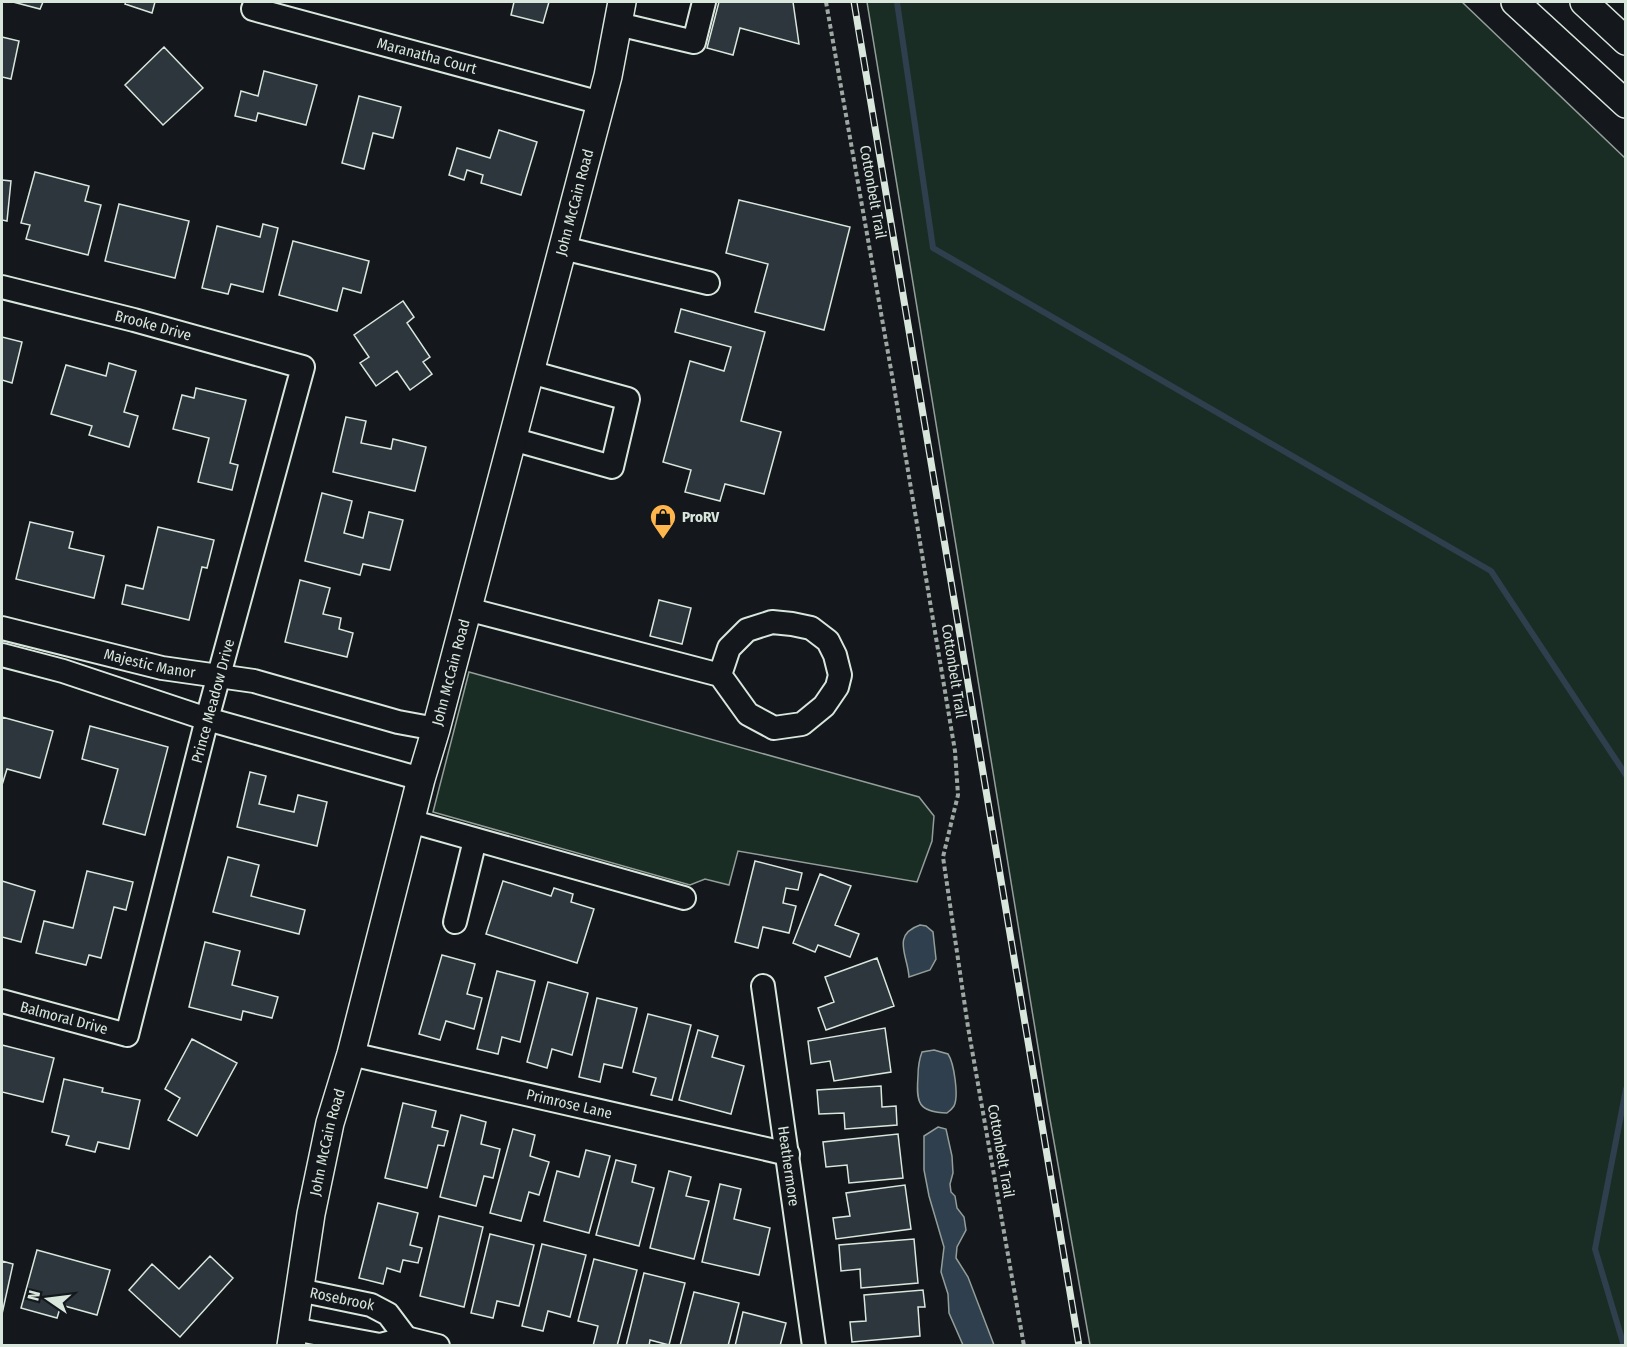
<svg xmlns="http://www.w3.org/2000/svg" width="1627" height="1347" font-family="'Fira Sans Condensed',sans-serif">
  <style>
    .green { fill: #1a2d24; stroke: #939e99; stroke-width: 1.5 }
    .water { fill: #2f3f4d; stroke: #939e99; stroke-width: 1.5 }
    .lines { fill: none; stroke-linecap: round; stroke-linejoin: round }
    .stream { stroke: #2f3f4d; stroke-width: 6 }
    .building { fill: #2c363c; stroke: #d8e6dc; stroke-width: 1.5 }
    .minor-casing { stroke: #d8e6dc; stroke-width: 26 }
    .major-casing { stroke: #d8e6dc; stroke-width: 30 }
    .path { stroke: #9da8a2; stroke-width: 4; stroke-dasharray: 4.5 3; stroke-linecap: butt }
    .minor { stroke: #14181c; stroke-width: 22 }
    .major { stroke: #14181c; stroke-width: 27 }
    .rail-casing { stroke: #d8e6dc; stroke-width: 7 }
    .rail { stroke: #14181c; stroke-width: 4.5; stroke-dasharray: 14; stroke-linecap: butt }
    .labels { text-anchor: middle; stroke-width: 4.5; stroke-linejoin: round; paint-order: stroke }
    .street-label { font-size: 15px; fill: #d8e6dc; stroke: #14181c }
    .poi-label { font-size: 15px; font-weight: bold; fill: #d8e6dc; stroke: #14181c; text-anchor: start }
  </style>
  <rect width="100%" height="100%" fill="#14181c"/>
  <path class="green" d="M867 2H1462L1625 158V1345H1090L1048 1108Z
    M469 672 919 797 934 816 932 841 917 882 738 851 729 885 705 879 690 885 433 812Z"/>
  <path class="water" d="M920 925 926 926 933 932 936 959 930 970 909 977C908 956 891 935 920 925Z
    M934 1050 948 1054C954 1063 959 1096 954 1106 952 1109 950 1111 947 1113 918 1112 916 1103 918 1076 918 1067 919 1060 922 1052Z
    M938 1127 946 1129 952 1156 953 1173 950 1184 951 1192 955 1196 957 1208 964 1217 966 1230 957 1247 956 1258 968 1277 994 1345H963L949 1313 948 1294 941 1272 944 1247 929 1196 924 1170V1136Z"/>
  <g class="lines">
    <path class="stream" d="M897 2 933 248 1491 571 1626 775
      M1624 1346 1595 1249 1626 1089"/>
  </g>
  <path class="building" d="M13 2H43L40 9Z
    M126 2H155L152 13 125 4Z
    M514 2H549L543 23 511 15Z
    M719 2H793L799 44 740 28 733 55 707 48Z
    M2 37 19 41 11 79 2 77Z
    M164 47 203 88 163 125 125 85Z
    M264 71 317 85 306 125 258 113 256 121 235 116 241 91 258 96Z
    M359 96 401 107 393 138 373 133 364 169 342 163Z
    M499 130 537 142 521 195 481 183 483 175 467 170 464 180 449 175 457 148 490 158Z
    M35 172 89 186 85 201 101 205 88 255 26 239 30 225 21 223Z
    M2 180 11 181 7 221 2 220Z
    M739 200 850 227 824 330 755 312 768 264 726 253Z
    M119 204 189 221 175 278 105 261Z
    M263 224 278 228 263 292 231 284 228 294 202 288 217 226 260 237Z
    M293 241 369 261 361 293 343 288 337 311 279 295Z
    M403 301 414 317 407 323 430 357 423 362 432 374 410 390 397 371 376 386 360 363 369 357 354 335Z
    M681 309 765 332 741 421 781 432 764 494 725 484 720 501 685 492 691 470 663 462 690 361 724 371 731 347 675 332Z
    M2 337 22 342 12 383 2 380Z
    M109 363 136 371 124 412 138 416 129 447 89 435 92 426 51 414 66 365 106 376Z
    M196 388 246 400 230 463 238 465 232 490 198 482 209 438 173 429 182 395 194 398Z
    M346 417 366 421 361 443 391 449 393 439 426 447 415 491 333 472Z
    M322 493 352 501 344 533 363 538 369 512 403 520 390 570 363 564 360 575 305 561Z
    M30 522 73 532 69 548 104 556 94 598 16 579Z
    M158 527 214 540 207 568 202 567 189 620 122 604 126 585 143 589Z
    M300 580 330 588 323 614 341 618 339 629 353 633 347 657 285 642Z
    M659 600 691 608 682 644 650 636Z
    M2 717 53 731 40 778 7 769 2 785Z
    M90 726 168 747 145 835 103 824 118 769 82 759Z
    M250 772 266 776 259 804 294 812 298 795 327 802 317 846 237 827Z
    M228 857 259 865 251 896 305 910 299 934 213 912Z
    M755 861 802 873 798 890 786 888 783 903 796 906 789 933 763 927 758 948 735 942Z
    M87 871 133 882 126 910 114 907 101 958 89 955 86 965 36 953 44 921 73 928Z
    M820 874 851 886 835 925 859 934 850 957 818 945 815 952 793 943Z
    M2 881 35 891 21 942 2 937Z
    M503 881 551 896 554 888 573 894 571 902 594 909 577 963 486 934Z
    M205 942 240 951 232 985 278 997 272 1018 243 1011 241 1020 189 1007Z
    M442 955 475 964 467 994 482 998 474 1029 446 1021 440 1040 419 1034Z
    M877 958 894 1006 826 1030 818 1008 834 1002 825 977Z
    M497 971 535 981 520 1042 502 1037 498 1054 477 1049Z
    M548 982 588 993 572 1055 552 1049 547 1068 527 1062Z
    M597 998 637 1008 622 1068 604 1064 600 1082 579 1077Z
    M648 1014 691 1025 672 1100 651 1095 656 1078 633 1072Z
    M885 1028 891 1072 834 1081 830 1061 811 1064 808 1041Z
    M698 1030 718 1036 712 1057 744 1066 731 1114 679 1100Z
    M192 1039 237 1063 197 1136 168 1120 180 1098 165 1089Z
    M2 1045 54 1058 43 1102 2 1092Z
    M64 1079 103 1088 102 1092 140 1100 129 1149 98 1142 95 1152 66 1145 69 1136 52 1132Z
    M881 1086 882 1107 896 1106 897 1125 845 1129 844 1113 819 1114 817 1090Z
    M403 1103 436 1111 432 1127 448 1131 444 1146 438 1145 427 1188 385 1178Z
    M461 1115 486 1122 481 1144 500 1149 493 1178 484 1176 476 1206 440 1197Z
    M513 1129 535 1135 530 1156 549 1162 539 1195 529 1192 521 1221 490 1213Z
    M898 1134 903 1178 849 1183 847 1165 826 1167 823 1142Z
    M586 1150 610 1156 589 1233 544 1221 557 1171 579 1177Z
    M616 1160 636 1165 632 1182 654 1188 639 1246 596 1235Z
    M669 1171 691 1177 686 1196 709 1201 694 1259 650 1248Z
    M720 1184 741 1189 734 1219 770 1228 759 1275 702 1262Z
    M905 1185 911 1229 836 1239 833 1218 850 1216 846 1193Z
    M378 1203 418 1213 410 1245 422 1248 418 1263 403 1260 400 1272 387 1268 383 1284 359 1278Z
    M439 1216 483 1227 464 1307 420 1296Z
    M490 1234 534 1245 519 1306 497 1301 493 1318 471 1313Z
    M914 1239 918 1283 861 1288 860 1269 841 1271 839 1245Z
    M542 1244 586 1255 570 1317 548 1311 543 1331 522 1326Z
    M37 1250 110 1270 97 1315 61 1305 57 1318 21 1308Z
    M210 1256 233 1278 180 1337 129 1290 152 1264 179 1289Z
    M594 1259 637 1270 617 1346H593L598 1326 578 1321Z
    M2 1261 13 1264 2 1314Z
    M644 1273 685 1283 669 1345 650 1340 649 1346H626Z
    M923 1290 925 1307H918L920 1336 852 1342 850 1322 866 1321 864 1295Z
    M694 1292 739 1303 728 1346H680Z
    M743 1312 786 1323 780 1346H735Z"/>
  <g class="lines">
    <g class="minor-casing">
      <g id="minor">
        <path id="s1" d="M253 9 601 103"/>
        <path d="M618 24 694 42 704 2"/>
        <path d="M563 248 708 283"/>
        <path id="s2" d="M2 287 134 320 303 367 207 719 127 1035 2 1001"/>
        <path d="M512 439 612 467 628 399 530 372"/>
        <path d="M467 609 720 675 748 714 774 728 802 724 824 706 837 687 840 675 835 655 828 641 811 628 792 624 772 622 747 630 729 648 720 675"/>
        <path id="s3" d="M2 628 162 668 254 681 398 722 436 729"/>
        <path d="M2 655 63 671 207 719 421 779"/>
        <path d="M410 821 684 898"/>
        <path d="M455 922 475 840"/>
        <path id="s4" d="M763 986 814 1346"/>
        <path id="s5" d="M351 1054 788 1154"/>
        <path id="s6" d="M299 1290 371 1305 388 1314 406 1338"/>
        <path d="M293 1329 380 1345 406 1338 438 1346"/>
      </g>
    </g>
    <g class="major-casing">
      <g id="major">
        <path d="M1515 2 1626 104"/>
        <path d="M1584 2 1626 41"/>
        <path id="s7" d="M291 1346 311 1214 330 1123 351 1054 421 779 436 729 608 76 622 2"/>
      </g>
    </g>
    <path class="path" d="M826 2 893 381 955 751 958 795 943 857 968 1027 1024 1346"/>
    <use href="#minor" class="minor"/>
    <use href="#major" class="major"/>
    <g class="rail-casing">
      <path id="rail" d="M854 2 1079 1346"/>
    </g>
    <use href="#rail" class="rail"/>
  </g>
  <defs>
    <g id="shop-pin" transform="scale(1.35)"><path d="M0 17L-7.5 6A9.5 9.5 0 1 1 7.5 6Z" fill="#ffb74d" stroke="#14181c"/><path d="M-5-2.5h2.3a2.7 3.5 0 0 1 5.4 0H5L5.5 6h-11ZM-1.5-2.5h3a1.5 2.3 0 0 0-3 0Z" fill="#111"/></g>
  </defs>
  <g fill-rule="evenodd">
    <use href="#shop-pin" x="663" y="517"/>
  </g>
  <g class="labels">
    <g class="street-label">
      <text dy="5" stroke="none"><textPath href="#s1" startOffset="180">Maranatha Court</textPath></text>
      <text transform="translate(873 192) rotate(80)" y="5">Cottonbelt Trail</text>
      <text dy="5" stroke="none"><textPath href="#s7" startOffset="1179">John McCain Road</textPath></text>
      <text dy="5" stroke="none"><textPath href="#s2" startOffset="156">Brooke Drive</textPath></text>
      <text dy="5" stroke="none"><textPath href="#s3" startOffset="152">Majestic Manor</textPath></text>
      <text transform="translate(954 671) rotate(81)" y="5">Cottonbelt Trail</text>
      <text dy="5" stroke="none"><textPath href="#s7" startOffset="693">John McCain Road</textPath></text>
      <text transform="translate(213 701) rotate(-75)" y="5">Prince Meadow Drive</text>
      <text transform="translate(64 1018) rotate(15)" y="5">Balmoral Drive</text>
      <text dy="5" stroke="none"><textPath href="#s5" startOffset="224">Primrose Lane</textPath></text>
      <text dy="5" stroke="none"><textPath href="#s7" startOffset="207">John McCain Road</textPath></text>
      <text transform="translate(1001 1151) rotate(80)" y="5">Cottonbelt Trail</text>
      <text dy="5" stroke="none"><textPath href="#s4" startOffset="182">Heathermore</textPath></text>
      <text dy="5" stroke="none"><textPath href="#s6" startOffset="44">Rosebrook</textPath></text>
    </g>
    <g class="poi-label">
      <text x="682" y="522">ProRV</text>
    </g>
  </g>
  <rect width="1627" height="1347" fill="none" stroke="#d8e6dc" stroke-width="6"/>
  <g transform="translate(48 1299) rotate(284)" stroke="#14181c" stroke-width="4.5" paint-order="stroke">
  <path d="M0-4.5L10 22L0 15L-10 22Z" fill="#d8e6dc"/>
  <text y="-9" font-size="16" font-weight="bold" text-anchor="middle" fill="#d8e6dc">N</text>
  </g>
</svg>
